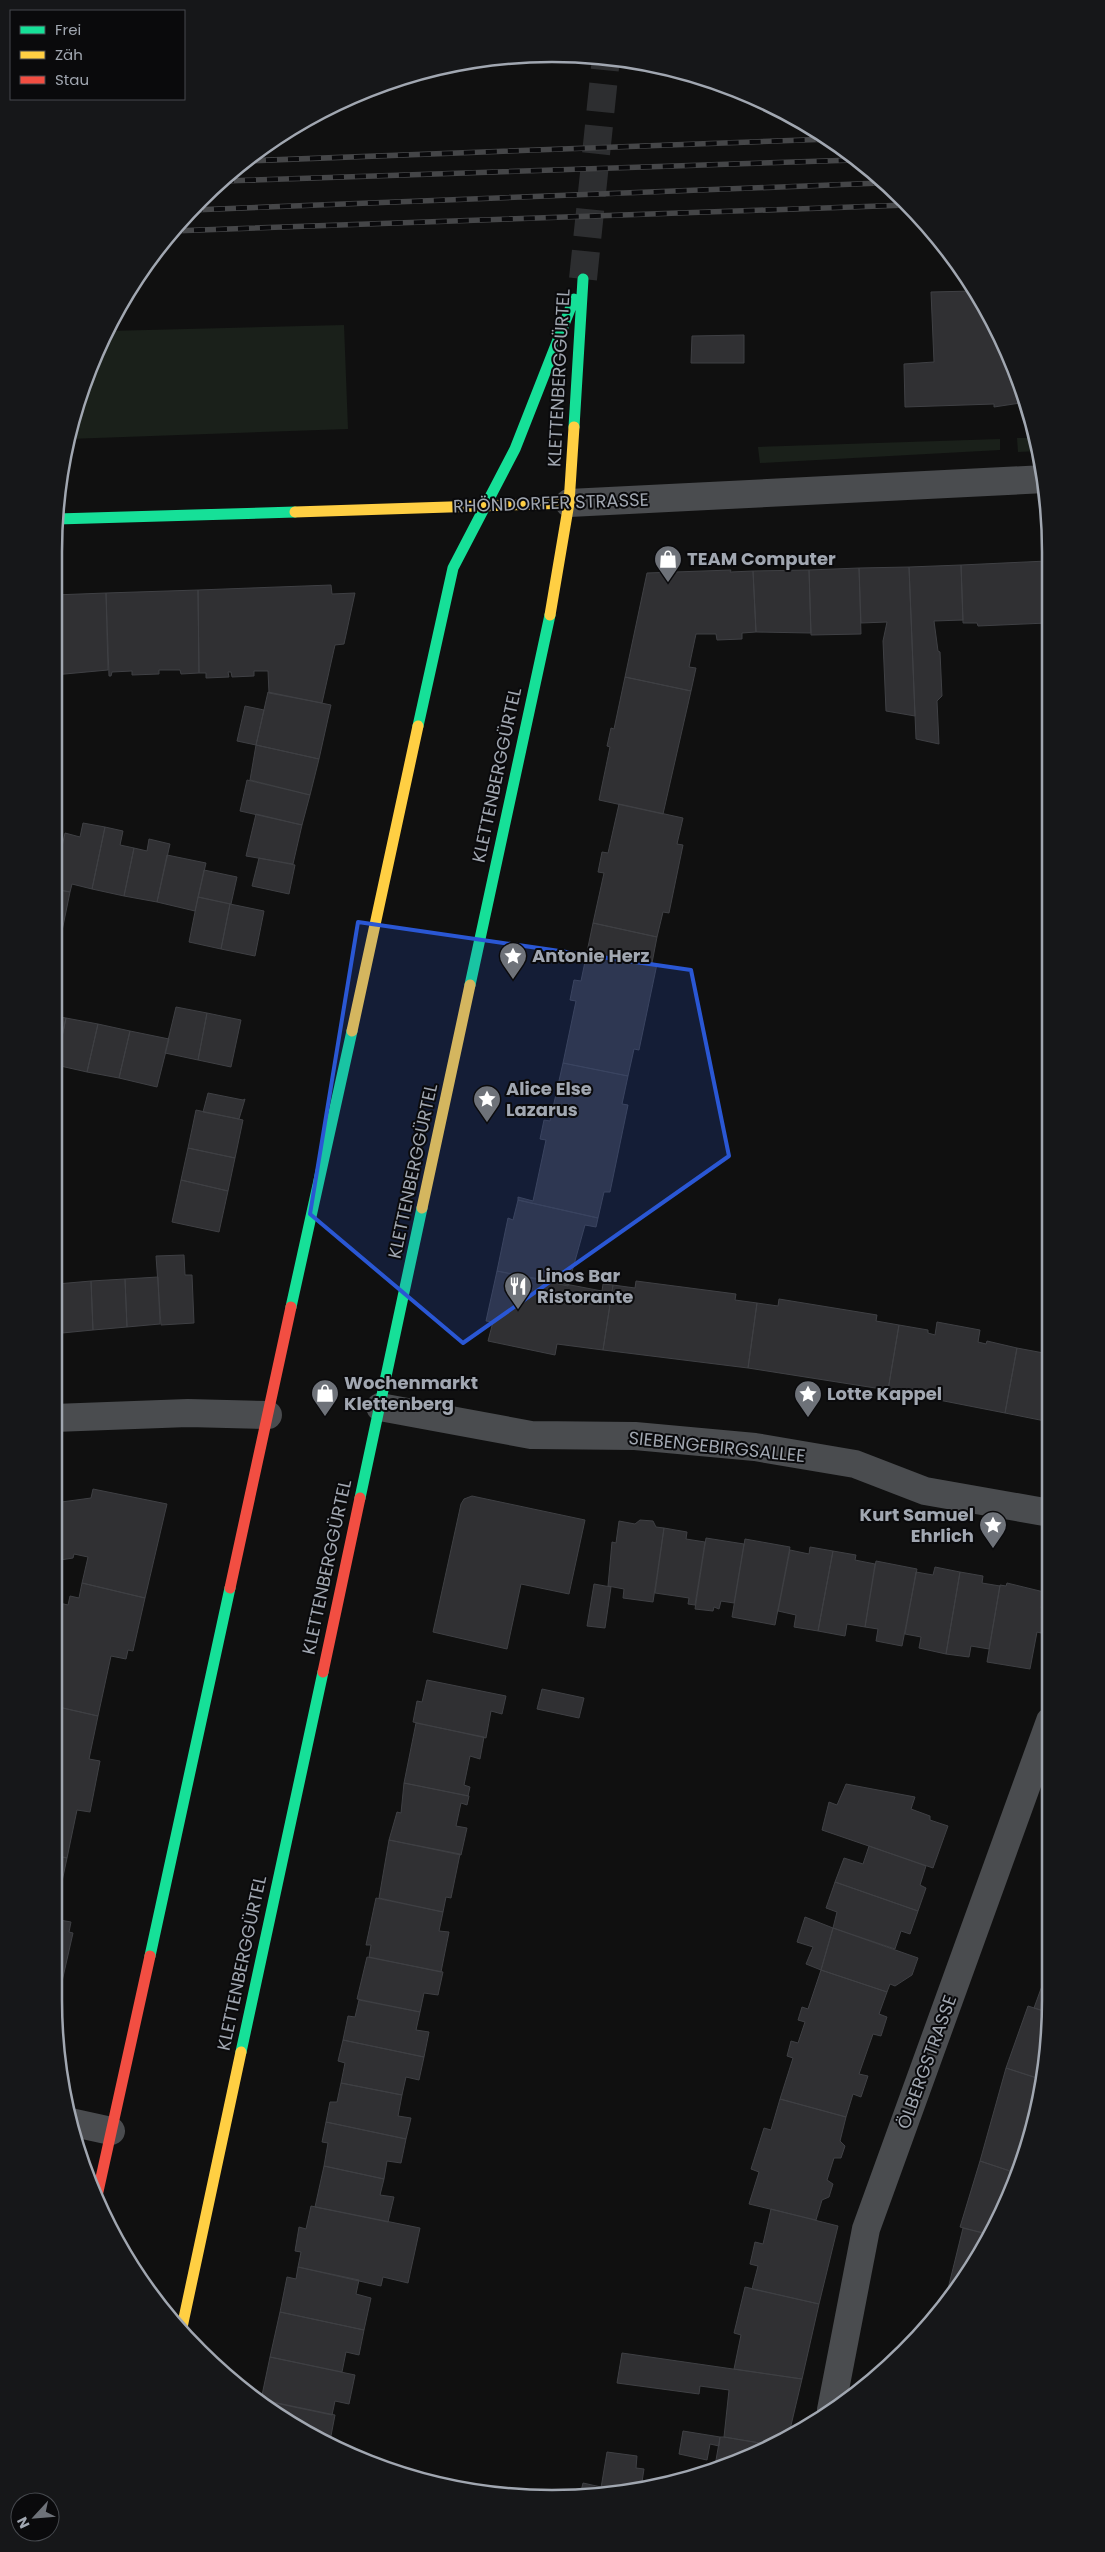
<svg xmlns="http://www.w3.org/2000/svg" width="1105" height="2552" font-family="Poppins,sans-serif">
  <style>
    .green { fill: #1a201a }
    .building { fill: #303033; stroke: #3f4044 }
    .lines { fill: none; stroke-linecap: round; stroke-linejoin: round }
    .secondary-tunnel { stroke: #2d2e30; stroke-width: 28; stroke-dasharray: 28 14; stroke-linecap: butt }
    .street { stroke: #4a4c4f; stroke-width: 28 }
    .fast { stroke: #16e098; stroke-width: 11 }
    .slow { stroke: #ffcf43; stroke-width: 11 }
    .jam { stroke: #f24e42; stroke-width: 11 }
    .rail-casing { stroke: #454648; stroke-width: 5.5 }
    .rail { stroke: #0a0a0c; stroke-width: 4; stroke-dasharray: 11; stroke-linecap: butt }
    .marked { fill: #2a57d4; fill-opacity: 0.2; stroke: #2a57d4; stroke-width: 4; stroke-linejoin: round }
    .labels { text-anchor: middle; stroke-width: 4; stroke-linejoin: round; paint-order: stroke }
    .street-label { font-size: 18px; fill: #a1a7b1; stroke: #0a0a0c }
    .poi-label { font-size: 18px; font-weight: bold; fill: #a1a7b1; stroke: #0a0a0c; text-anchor: start }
    .rim { fill: none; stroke: #a1a7b1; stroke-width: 2.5 }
  </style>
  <rect width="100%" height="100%" fill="#101010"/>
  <path class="green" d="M344 325 348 429 68 439 80 392 108 331Z
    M1017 438H1035L1038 451 1018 452Z
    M1000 439V450L760 463 758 447Z"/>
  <path class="building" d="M973 291 1000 332 1027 402 994 407V404L905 407 904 364 934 362 931 292Z
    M744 335V363H691L692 336Z
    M1047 561V623L978 626 977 623H963L961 565Z
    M961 565 963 620 934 621 938 651 940 652 942 696 937 701 939 744 916 739 909 567Z
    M909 567 915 716 886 711 883 641 887 622 861 623 859 568Z
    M859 568 861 634 811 635 809 570Z
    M731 570 730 572 753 571 756 632 742 633V639L717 640 716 634H696L689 667 696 668 691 691 625 677 647 573Z
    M809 570 811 633 756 632 753 571Z
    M331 585 332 594 355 593 344 644 335 645 322 703 269 693 268 671H254V676L232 677 231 672H228L229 677 206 678V673H199L198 590Z
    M198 590 199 673 181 674 180 670H159V674L132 675V671L112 672 111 676H109L106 593Z
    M106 593 108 670 54 675V595Z
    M625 677 691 691 663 814 599 800 610 747 607 746 611 728 614 729Z
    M268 692 331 705 319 759 256 745Z
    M245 706 264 710 256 745 237 741Z
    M256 745 319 759 310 795 250 780Z
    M247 780 310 795 302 825 240 811Z
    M619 804 683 818 677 844 683 845 669 913 663 912 657 937 593 923 604 873 598 872 602 852 608 853Z
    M256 814 302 825 293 864 246 856Z
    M83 823 105 827 92 889 72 884 70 892 54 889V855L60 856 65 833 80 837Z
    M105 827 123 831 120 845 134 848 124 896 92 889Z
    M149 839 170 844 157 902 124 896 134 848 147 851Z
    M167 855 206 863 195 911 157 902Z
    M259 858 295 865 289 894 252 886Z
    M204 870 237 877 231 904 198 897Z
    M54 889 70 892 62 931 54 929Z
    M198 897 230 904 221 949 189 942Z
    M230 904 264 911 255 956 221 949Z
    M593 923 657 937 652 963 657 964 639 1050 634 1049 628 1076 563 1063 576 1001 570 1000 574 980 581 981Z
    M54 929 62 931 54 966Z
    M176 1007 207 1013 198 1060 165 1053Z
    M207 1013 241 1020 231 1067 198 1060Z
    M54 1016 66 1018 56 1065 54 1064Z
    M66 1018 98 1024 87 1072 56 1065Z
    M98 1024 130 1031 119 1078 87 1072Z
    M130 1031 169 1039 157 1087 119 1078Z
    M563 1063 628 1076 622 1104 628 1105 610 1192H604L598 1218 518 1200V1197L533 1201 546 1140 540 1139 544 1120 550 1121Z
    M208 1093 243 1100 245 1099 239 1119 203 1112Z
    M196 1110 243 1120 235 1158 188 1148Z
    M188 1148 235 1158 228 1191 181 1180Z
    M181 1180 228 1191 219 1232 172 1222Z
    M518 1200 598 1218 596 1227 585 1225 568 1286 497 1271 508 1218 513 1220Z
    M184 1255 185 1275H192L194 1323 161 1325 156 1256Z
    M54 1271H56L62 1338 54 1339Z
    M497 1271 602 1291 603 1284 613 1285 603 1350 557 1344 555 1355 488 1341 493 1322 486 1321Z
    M158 1277 160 1324 127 1327 125 1279Z
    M125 1279 127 1327 93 1330 91 1281Z
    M91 1281 93 1330 62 1333 57 1284Z
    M636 1281 736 1294 735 1300 757 1303 748 1368 603 1350 613 1285 635 1288Z
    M779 1299 877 1315 876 1321 899 1325 888 1390 748 1368 757 1303 778 1306Z
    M937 1322 980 1330 978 1342 986 1344 987 1341 1017 1348 1005 1413 888 1390 899 1325 928 1330V1333L935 1335Z
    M1017 1348 1049 1354 1050 1422 1005 1413Z
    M93 1489 167 1504 145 1598 82 1583 88 1557 74 1554 73 1558 54 1561V1503L91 1498Z
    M472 1496 585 1520 569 1594 521 1584 507 1649 433 1632 461 1504 464 1499Z
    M640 1520 653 1521 656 1527 664 1528 653 1602 623 1598 624 1589 608 1586 612 1542 616 1543 619 1521 635 1524Z
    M664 1528 687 1532 686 1539 705 1542 695 1605 688 1604 689 1598 655 1593Z
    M706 1538 744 1544 734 1603 721 1601 719 1609 714 1607 713 1611 695 1609Z
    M745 1539 790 1547 775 1625 732 1617Z
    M810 1547 833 1551 818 1631 794 1627 796 1615 778 1611 790 1550 809 1554Z
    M833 1551 856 1555 855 1560 875 1564 865 1627 847 1624 845 1636 818 1631Z
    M876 1561 917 1569 902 1646 876 1641 878 1629 865 1627Z
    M935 1567 960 1572 946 1654 919 1648 921 1637 905 1634 916 1572 933 1575Z
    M960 1572 983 1576 982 1583 1000 1586 989 1649 971 1646 969 1657 946 1654Z
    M82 1583 145 1598 133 1651 128 1650 126 1659 111 1656 98 1716 54 1706 55 1602 68 1605 70 1596 79 1598Z
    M1007 1583 1044 1592 1041 1608 1045 1609 1041 1633 1037 1632 1030 1669 987 1662 1000 1585 1006 1586Z
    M594 1584 611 1587 605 1628 587 1626Z
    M427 1680 506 1696 502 1714 491 1711 486 1738 413 1722 417 1701 422 1702Z
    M542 1689 584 1698 579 1718 537 1709Z
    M54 1706 98 1716 89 1759 100 1761 90 1812 77 1810 67 1858 54 1855Z
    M416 1723 484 1737 480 1759 470 1756 464 1785 470 1787 468 1796 404 1783Z
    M404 1783 469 1796 467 1805 461 1803 456 1826 467 1828 461 1855 389 1840 397 1812 401 1813Z
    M846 1784 915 1797 911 1809 930 1816V1820L948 1826 933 1868 822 1830 829 1802 837 1805Z
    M389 1840 460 1854 451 1898 446 1897 443 1912 379 1898Z
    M869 1846 926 1866 920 1885 926 1888 918 1911 835 1882 844 1858 863 1864Z
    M54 1855 67 1858 54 1919 71 1922 69 1932 73 1933 61 1986 54 1985Z
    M835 1882 918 1911 910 1934 901 1931 895 1949 833 1928 837 1912 826 1908Z
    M376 1898 443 1912 439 1931 449 1932 441 1972 369 1957 371 1945H366Z
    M805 1917 833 1928 821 1970 806 1964 813 1947 797 1942Z
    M833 1928 918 1958 912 1975 895 1986 890 1984 887 1992 821 1970Z
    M367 1957 443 1972 438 1995 424 1993 420 2012 357 1999Z
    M1051 1961V2000L1050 2013 1034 2008Z
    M821 1970 887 1992 879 2014 887 2017 881 2036 873 2034 859 2074 868 2076 861 2097 853 2094 846 2117 780 2099 793 2058 787 2056 791 2041 798 2043 805 2022 798 2020 802 2007 808 2009Z
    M54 1985 61 1986 55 2011 54 2000Z
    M359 2000 420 2012 416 2030 429 2032 424 2057 343 2040 348 2016 355 2017Z
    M1028 2006 1050 2013 1043 2080 1006 2068Z
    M343 2040 424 2057 419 2080 406 2077 402 2095 341 2083 345 2063 338 2061Z
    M1006 2068 1043 2080 1042 2097 1025 2160 1019 2174 980 2161Z
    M341 2083 402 2095 398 2116 411 2118 406 2139 326 2122 330 2102H337Z
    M780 2099 846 2117 840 2141 845 2146 841 2158H834L827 2180 833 2184 829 2197 822 2200 816 2220 749 2204 759 2172 751 2169 764 2128 771 2130Z
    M326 2122 406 2139 401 2163 387 2161 384 2179 324 2166 328 2143 322 2142Z
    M980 2161 1019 2174 991 2235 960 2227Z
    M324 2166 384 2179 380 2195 394 2197 388 2222 315 2207Z
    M311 2206 420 2228 408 2283 383 2277 381 2286 298 2267 301 2252 295 2251 299 2227 306 2229Z
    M771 2209 838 2226 819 2304 752 2289 758 2266 750 2264 755 2242 763 2244Z
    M963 2228 991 2235 985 2249 947 2301H945Z
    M298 2267 359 2280 356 2294 371 2298 364 2330 280 2312 287 2277 296 2279Z
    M745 2287 819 2304 802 2379 734 2369 741 2335 734 2333Z
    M280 2312 364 2330 359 2355 346 2352 342 2372 270 2357Z
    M622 2353 802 2379 788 2438 772 2445 724 2437 729 2390 700 2386 699 2394 617 2383Z
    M270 2357 355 2375 349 2404 335 2401 332 2415 261 2400Z
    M258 2399 335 2415 330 2441 303 2432Z
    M683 2431 720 2437 719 2446 710 2444 707 2460 679 2454Z
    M720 2437H724L772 2445 712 2472 713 2465 715 2466Z
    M607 2452 637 2456 636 2468 644 2469 642 2482 634 2490 600 2494Z
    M583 2483 601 2487 600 2494 580 2495Z
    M445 2484 469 2487V2490L444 2486Z"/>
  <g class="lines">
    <path class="secondary-tunnel" d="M583 279 606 58"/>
    <path class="street" d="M569 503 1045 479
      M380 1407 531 1435 635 1436 755 1447 855 1464 925 1491 1050 1513
      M54 1418 188 1413 268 1415
      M70 2122 111 2131
      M831 2410 866 2229 1050 1721"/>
    <path class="fast" d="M574 427 583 279
      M57 519 295 512
      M418 726 453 568 515 449 574 299
      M470 985 550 615
      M291 1307 352 1031
      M360 1498 422 1208
      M150 1956 230 1588
      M241 2052 323 1672"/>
    <path class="slow" d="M295 512 569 503
      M550 615 569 503 574 427
      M352 1031 418 726
      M422 1208 470 985
      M181 2332 241 2052"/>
    <path class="jam" d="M230 1588 291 1307
      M323 1672 360 1498
      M97 2196 150 1956"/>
    <g class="rail-casing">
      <path id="rail" d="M244 161 831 139
        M223 181 855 160
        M192 210 881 183
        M172 231 907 205"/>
    </g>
    <use href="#rail" class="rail"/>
  </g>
  <path class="marked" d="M358 922 691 970 729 1156 463 1343 310 1214Z"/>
  <defs>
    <g id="shop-pin" transform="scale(1.4375)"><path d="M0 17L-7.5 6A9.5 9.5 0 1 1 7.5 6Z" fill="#6e7279" stroke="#0a0a0c"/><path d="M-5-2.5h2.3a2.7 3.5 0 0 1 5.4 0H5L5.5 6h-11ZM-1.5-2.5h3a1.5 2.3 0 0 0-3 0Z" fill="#fff"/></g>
    <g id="sight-pin" transform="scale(1.4375)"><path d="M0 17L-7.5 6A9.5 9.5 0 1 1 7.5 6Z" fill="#6e7279" stroke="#0a0a0c"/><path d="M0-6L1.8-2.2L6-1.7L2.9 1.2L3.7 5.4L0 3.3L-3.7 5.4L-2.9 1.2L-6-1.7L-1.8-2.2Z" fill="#fff"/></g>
    <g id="restaurant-pin" transform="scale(1.4375)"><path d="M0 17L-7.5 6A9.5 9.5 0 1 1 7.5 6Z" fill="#6e7279" stroke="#0a0a0c"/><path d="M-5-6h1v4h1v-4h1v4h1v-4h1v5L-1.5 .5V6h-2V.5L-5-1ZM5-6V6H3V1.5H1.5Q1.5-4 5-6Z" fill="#fff"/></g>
  </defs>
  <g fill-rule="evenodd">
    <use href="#shop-pin" x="668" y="559"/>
    <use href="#sight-pin" x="513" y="956"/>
    <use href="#sight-pin" x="487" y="1099"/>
    <use href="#restaurant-pin" x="518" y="1286"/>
    <use href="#shop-pin" x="325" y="1393"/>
    <use href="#sight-pin" x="808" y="1394"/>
    <use href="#sight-pin" x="993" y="1525"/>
  </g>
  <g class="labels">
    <g class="street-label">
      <text transform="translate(559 378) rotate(-87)" y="6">KLETTENBERGGÜRTEL</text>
      <text transform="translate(551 503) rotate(-2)" y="6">RHÖNDORFER STRASSE</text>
      <text transform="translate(497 775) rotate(-78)" y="6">KLETTENBERGGÜRTEL</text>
      <text transform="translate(413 1171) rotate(-78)" y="6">KLETTENBERGGÜRTEL</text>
      <text transform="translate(717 1447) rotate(6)" y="6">SIEBENGEBIRGSALLEE</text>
      <text transform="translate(327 1567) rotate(-78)" y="6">KLETTENBERGGÜRTEL</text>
      <text transform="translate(242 1963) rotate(-78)" y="6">KLETTENBERGGÜRTEL</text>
      <text transform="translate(927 2062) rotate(-70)" y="6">ÖLBERGSTRASSE</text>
    </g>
    <g class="poi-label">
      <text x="687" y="565">TEAM Computer</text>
      <text x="532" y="962">Antonie Herz</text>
      <text x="506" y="1095">Alice Else<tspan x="506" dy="21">Lazarus</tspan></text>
      <text x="537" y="1282">Linos Bar<tspan x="537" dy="21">Ristorante</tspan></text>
      <text x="344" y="1389">Wochenmarkt<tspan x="344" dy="21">Klettenberg</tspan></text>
      <text x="827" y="1400">Lotte Kappel</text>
      <text x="974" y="1521" text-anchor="end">Kurt Samuel<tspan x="974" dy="21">Ehrlich</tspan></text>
    </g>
  </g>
  <path d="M0 0H1105V2552H0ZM552 62H552A490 490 0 0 1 1042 552V2000A490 490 0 0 1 552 2490H552A490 490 0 0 1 62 2000V552A490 490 0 0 1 552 62Z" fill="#161719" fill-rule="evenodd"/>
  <path class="rim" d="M552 62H552A490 490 0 0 1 1042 552V2000A490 490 0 0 1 552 2490H552A490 490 0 0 1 62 2000V552A490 490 0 0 1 552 62Z"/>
  <rect x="10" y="10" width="175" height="90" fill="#0a0a0c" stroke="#46494e"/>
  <rect x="20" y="26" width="25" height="8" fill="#16e098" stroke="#46494e"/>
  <text x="55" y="35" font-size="15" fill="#a1a7b1">Frei</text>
  <rect x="20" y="51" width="25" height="8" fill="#ffcf43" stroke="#46494e"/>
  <text x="55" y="60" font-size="15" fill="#a1a7b1">Zäh</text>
  <rect x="20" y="76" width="25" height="8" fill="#f24e42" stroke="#46494e"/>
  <text x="55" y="85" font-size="15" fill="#a1a7b1">Stau</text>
  <g transform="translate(35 2517) rotate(244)"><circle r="24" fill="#0a0a0c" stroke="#46494e"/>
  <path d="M0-4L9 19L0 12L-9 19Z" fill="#6e7279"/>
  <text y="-8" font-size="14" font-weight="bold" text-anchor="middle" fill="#a1a7b1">N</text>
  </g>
</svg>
